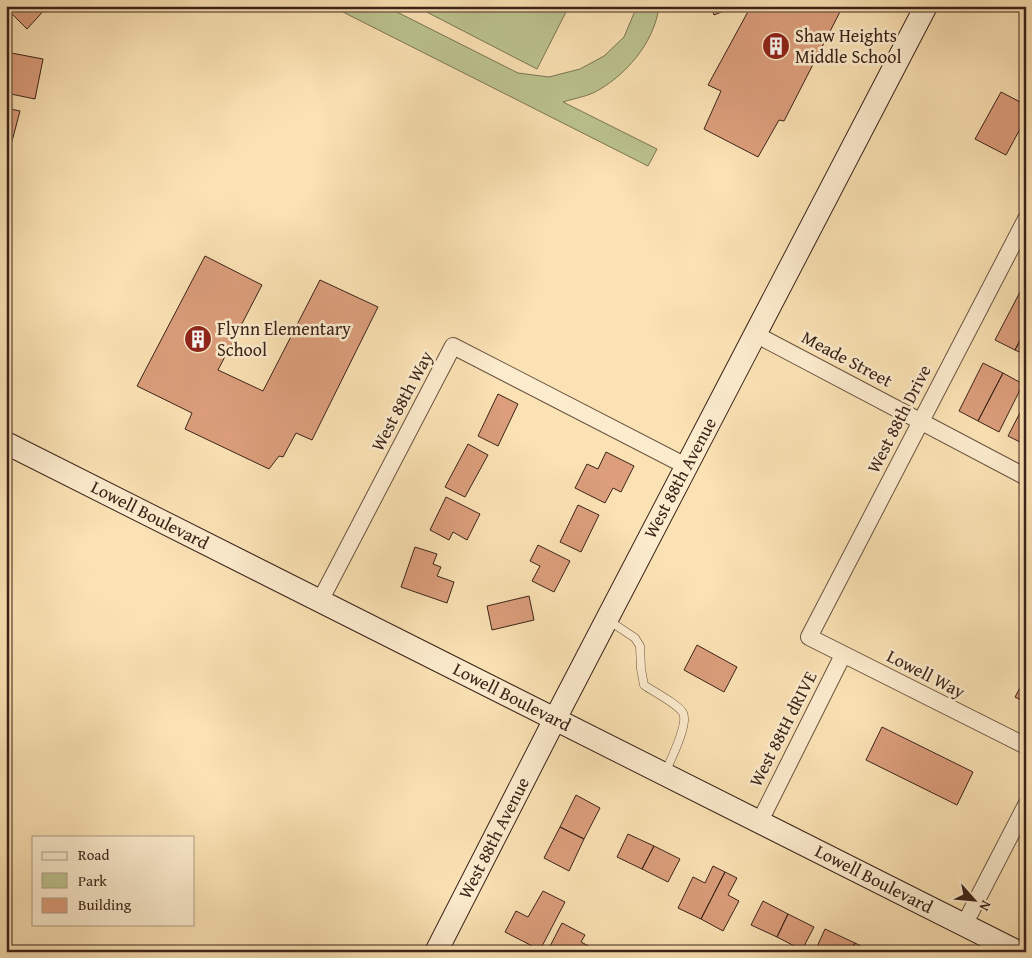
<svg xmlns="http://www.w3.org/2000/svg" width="1032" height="958" font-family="'Gentium Book Plus',serif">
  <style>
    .green { fill: #bcc48f; stroke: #7b7454 }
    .building { fill: #dc9e7c; stroke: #3a2319 }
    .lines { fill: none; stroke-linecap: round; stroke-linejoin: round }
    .lane-casing { stroke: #6a5340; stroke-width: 9 }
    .street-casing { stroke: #6a5340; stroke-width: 18 }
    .secondary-casing { stroke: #3a2319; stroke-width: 24 }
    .lane { stroke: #fcecce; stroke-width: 8 }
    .street { stroke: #fcecce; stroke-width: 16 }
    .secondary { stroke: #fcecce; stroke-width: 22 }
    .labels { text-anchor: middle; stroke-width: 5; stroke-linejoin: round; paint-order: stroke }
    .poi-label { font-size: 18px; fill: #3a2319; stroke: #fcecce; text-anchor: start }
    .street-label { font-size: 18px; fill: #3a2319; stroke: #fcecce }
  </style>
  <rect width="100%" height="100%" fill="#fbe2b4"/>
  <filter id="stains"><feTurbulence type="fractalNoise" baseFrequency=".004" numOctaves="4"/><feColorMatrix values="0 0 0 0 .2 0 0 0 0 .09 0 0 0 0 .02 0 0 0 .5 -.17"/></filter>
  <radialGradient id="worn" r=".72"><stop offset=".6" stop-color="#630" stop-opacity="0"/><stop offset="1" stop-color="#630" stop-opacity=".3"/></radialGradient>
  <path class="green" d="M331 6H385L518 73 549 77 580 69 604 56 624 37 637 6H659C655 42 625 77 593 93 584 97 572 99 563 102L657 149 648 166Z
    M415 6H569L537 69Z"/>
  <path class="building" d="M10 6H48L27 29 7 9Z
    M711 6H737L714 15Z
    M751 6H843L784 121 779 120 758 157 704 129 721 91 708 85Z
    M6 52 43 59 35 99 6 93Z
    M1001 92 1026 105V118L1006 155 975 139Z
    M6 108 20 111 11 145 6 144Z
    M205 256 262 285 218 370 263 391 320 280 378 307 312 440 296 433 283 457 279 456 269 469 185 429 192 413 137 386Z
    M1020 292 1026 295V329L1015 350 995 340Z
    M1026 329V355L1015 350Z
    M983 363 1003 373 978 421 959 411Z
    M1003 373 1023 384 999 432 978 421Z
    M498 394 518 404 498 446 478 436Z
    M1026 401V445L1008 436Z
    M468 444 488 455 465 497 445 487Z
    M606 452 634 466 621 492 613 488 605 503 575 488 587 464 598 469Z
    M446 497 480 514 467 540 453 532 449 540 430 530Z
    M578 505 599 515 581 552 560 542Z
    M538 545 570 561 554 592 532 581 540 566 530 561Z
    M415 547 437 554 433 564 441 567 437 576 454 582 447 603 401 587Z
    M529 596 534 620 492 630 487 606Z
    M697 645 737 667 724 692 684 670Z
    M1026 677V703L1015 697Z
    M882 727 973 772 957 805 866 760Z
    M576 795 600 808 584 839 560 827Z
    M560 827 584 839 569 871 544 858Z
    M628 834 654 846 642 869 617 857Z
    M654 846 680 859 668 882 642 869Z
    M713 866 725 872 701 919 678 908 693 877 705 883Z
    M725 872 737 878 728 895 739 901 723 931 701 919Z
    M543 891 565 902 540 950 505 932 516 911 528 917Z
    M763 901 788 914 777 937 751 925Z
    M788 914 814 927 802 950 777 937Z
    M562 923 585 935 581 942 600 952H547Z
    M825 929 855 943 850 952H821L816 949Z
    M855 943 873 952H850Z"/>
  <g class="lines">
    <g class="lane-casing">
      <path id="lane" d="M608 620 635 638 640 646 641 669 644 685C654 692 678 704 683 713 689 724 670 761 665 773"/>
    </g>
    <g class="street-casing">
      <path id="street" d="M1026 219 809 637 1026 746
        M755 334 1026 477
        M320 601 453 346 686 466
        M760 821 843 655
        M964 925 1026 805"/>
    </g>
    <g class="secondary-casing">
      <path id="secondary" d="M6 443 1018 952
        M436 952 555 719 926 6"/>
    </g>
    <use href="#lane" class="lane"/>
    <use href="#street" class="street"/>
    <use href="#secondary" class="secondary"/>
  </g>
  <defs>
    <g id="building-disc" transform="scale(1.4375)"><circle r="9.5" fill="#8f2418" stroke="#fcecce"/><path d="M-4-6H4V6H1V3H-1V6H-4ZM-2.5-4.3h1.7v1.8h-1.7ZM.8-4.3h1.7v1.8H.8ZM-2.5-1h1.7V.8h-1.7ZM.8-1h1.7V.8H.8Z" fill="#fff"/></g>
  </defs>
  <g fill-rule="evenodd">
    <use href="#building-disc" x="776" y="46"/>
    <use href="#building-disc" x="198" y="339"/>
  </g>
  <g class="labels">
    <g class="poi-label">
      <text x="795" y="42">Shaw Heights<tspan x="795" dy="21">Middle School</tspan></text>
      <text x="217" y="335">Flynn Elementary<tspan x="217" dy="21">School</tspan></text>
    </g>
    <g class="street-label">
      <text transform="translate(847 359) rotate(28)" y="6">Meade Street</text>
      <text transform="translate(402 401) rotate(-62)" y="6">West 88th Way</text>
      <text transform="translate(899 419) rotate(-63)" y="6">West 88th Drive</text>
      <text transform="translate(680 478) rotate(-62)" y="6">West 88th Avenue</text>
      <text transform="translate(150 515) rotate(27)" y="6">Lowell Boulevard</text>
      <text transform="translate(926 674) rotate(27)" y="6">Lowell Way</text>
      <text transform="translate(512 697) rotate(27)" y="6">Lowell Boulevard</text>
      <text transform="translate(783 729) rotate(-63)" y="6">West 88tH dRIVE</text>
      <text transform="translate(494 838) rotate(-63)" y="6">West 88th Avenue</text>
      <text transform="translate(874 879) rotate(27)" y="6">Lowell Boulevard</text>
    </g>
  </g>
  <rect width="1032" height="958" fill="none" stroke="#fbe2b4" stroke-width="25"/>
  <rect x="8" y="8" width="1017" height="943" fill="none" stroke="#3a2319" stroke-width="2.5"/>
  <rect x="12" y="12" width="1007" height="933" fill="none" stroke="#3a2319"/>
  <rect x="32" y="836" width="162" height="90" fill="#fcecce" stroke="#ae9c86"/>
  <rect x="42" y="852" width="25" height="8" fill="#fcecce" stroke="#ae9c86"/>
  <text x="78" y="860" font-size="15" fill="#3a2319">Road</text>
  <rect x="42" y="873" width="25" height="15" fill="#bcc48f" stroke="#ae9c86"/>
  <text x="78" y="886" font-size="15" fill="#3a2319">Park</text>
  <rect x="42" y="898" width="25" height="15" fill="#dc9e7c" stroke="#ae9c86"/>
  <text x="78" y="910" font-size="15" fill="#3a2319">Building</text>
  <g transform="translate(974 900) rotate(117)" stroke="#fcecce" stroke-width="4" paint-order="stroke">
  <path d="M0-4L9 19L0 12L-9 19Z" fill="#3a2319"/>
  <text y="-8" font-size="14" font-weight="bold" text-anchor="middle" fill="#3a2319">N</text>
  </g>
  <rect width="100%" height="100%" filter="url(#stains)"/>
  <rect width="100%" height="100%" fill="url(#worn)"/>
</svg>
